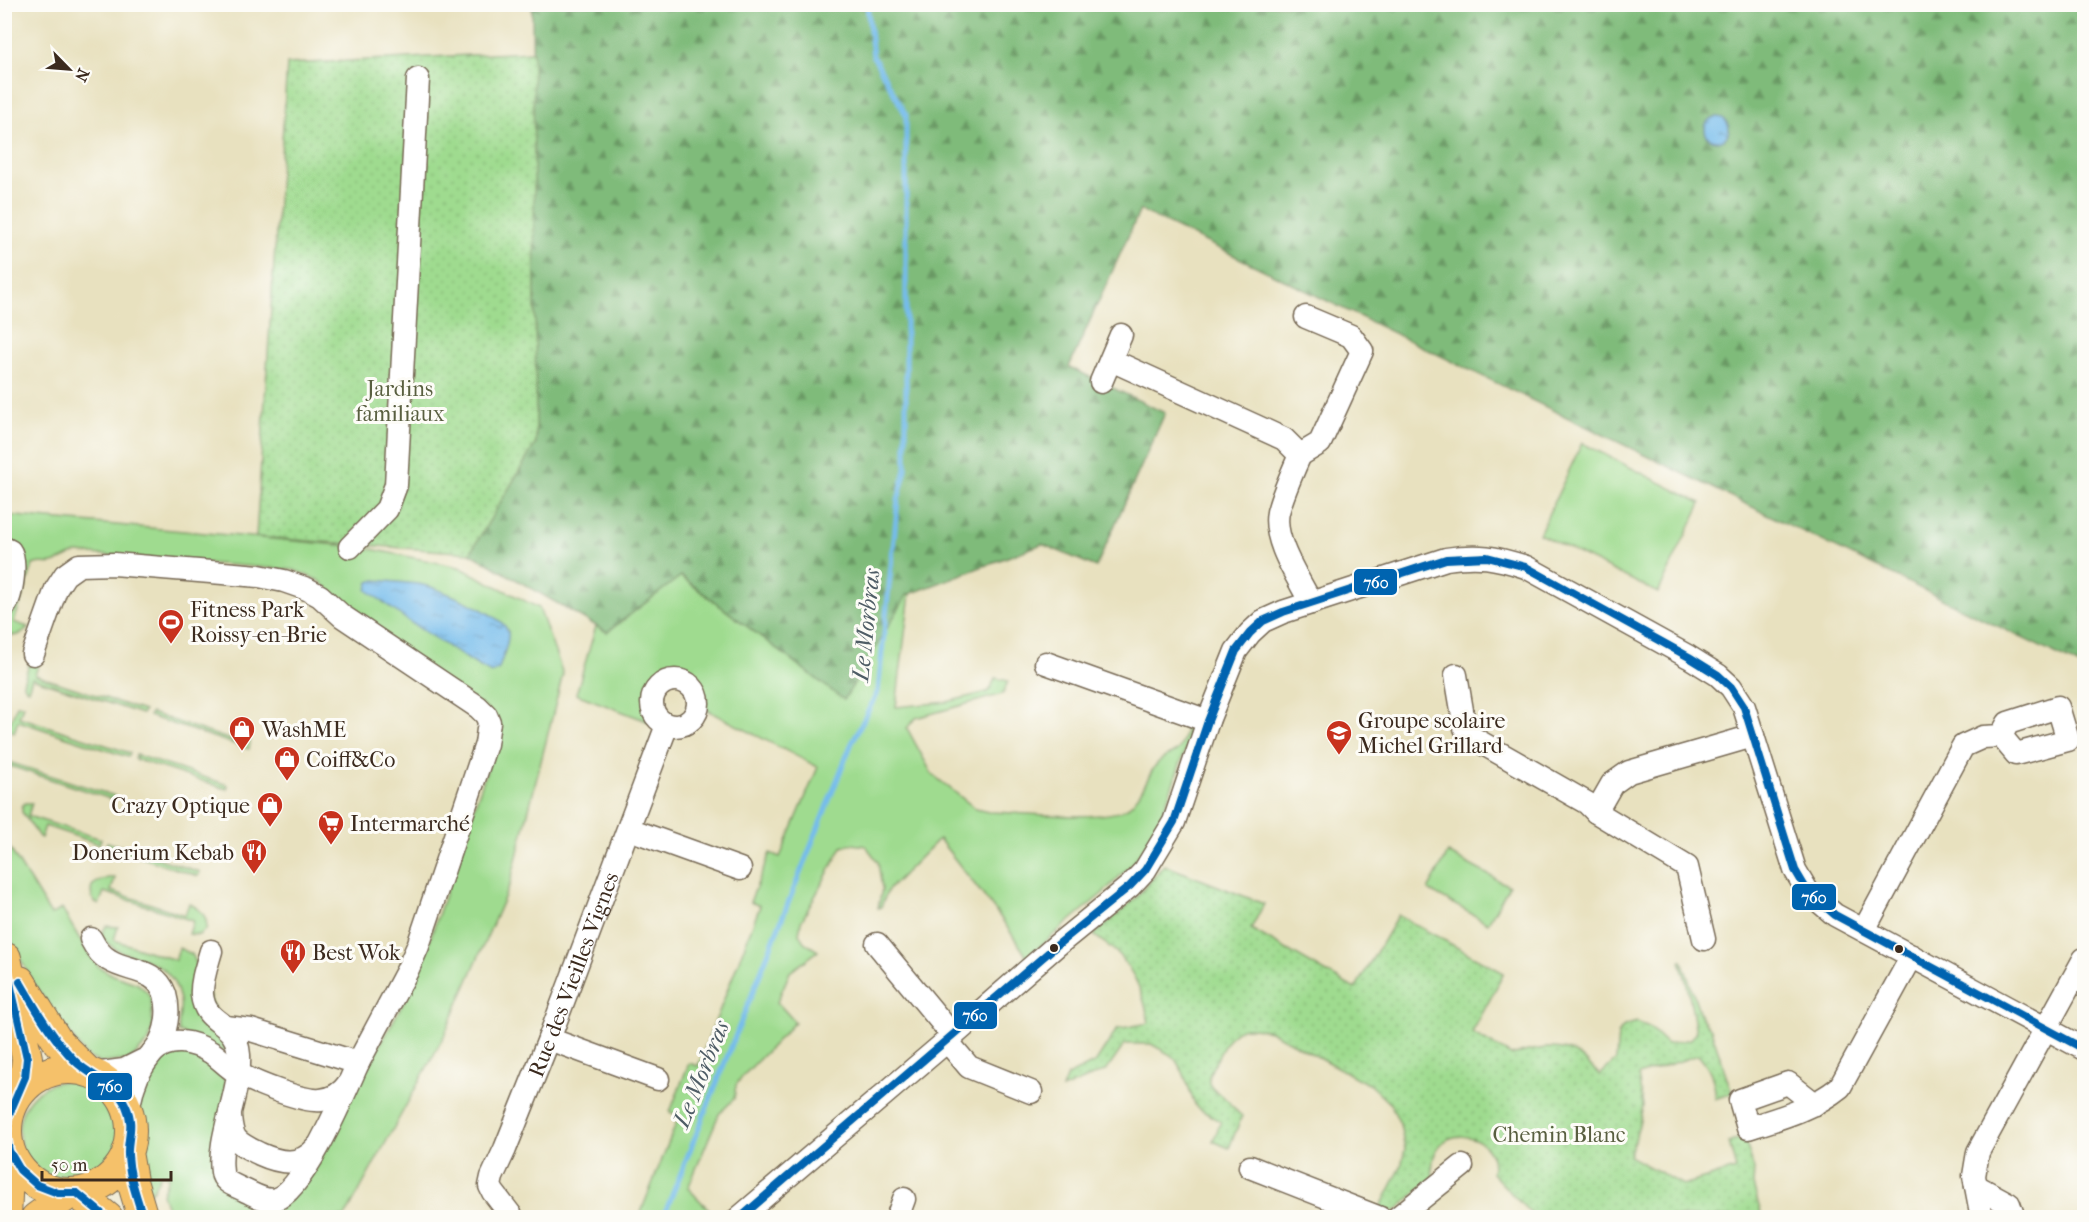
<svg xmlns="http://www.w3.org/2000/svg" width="2089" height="1222" font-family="'IM FELL French Canon',serif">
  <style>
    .grass { fill: #9fdb8f; stroke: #6d8256; stroke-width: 1.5 }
    .forest { fill: url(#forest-firs); stroke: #5d724c; stroke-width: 1.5 }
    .park { fill: url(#park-dots); stroke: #6d8256; stroke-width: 1.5 }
    .water { fill: url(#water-ripples); stroke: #587385; stroke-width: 1.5 }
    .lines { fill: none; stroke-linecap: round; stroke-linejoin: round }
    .stream { stroke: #75bcec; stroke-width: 5 }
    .minor-casing { stroke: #786a56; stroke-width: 25 }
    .major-casing { stroke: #786a56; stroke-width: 32 }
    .minor { stroke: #fff; stroke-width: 22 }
    .major { stroke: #f5c16b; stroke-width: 30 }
    .bus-1-casing { stroke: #fdfcf7; stroke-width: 12 }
    .bus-1 { stroke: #0064b0; stroke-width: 8 }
    .bus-dot { fill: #3b2a1e; stroke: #fdfcf7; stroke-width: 2 }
    .labels { text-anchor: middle; stroke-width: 6; stroke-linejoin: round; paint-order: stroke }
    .park-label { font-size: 22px; fill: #595f40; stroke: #fdfcf7 }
    .poi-label { font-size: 22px; fill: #3b2a1e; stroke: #fdfcf7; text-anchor: start }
    .street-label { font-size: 22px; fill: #3b2a1e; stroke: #fdfcf7 }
    .water-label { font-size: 24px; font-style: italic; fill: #4f5d66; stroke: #fdfcf7 }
    .line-badge { stroke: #fdfcf7; stroke-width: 2 }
    .badge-label { font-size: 16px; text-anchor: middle; font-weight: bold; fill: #fff }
  </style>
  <defs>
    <pattern id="forest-firs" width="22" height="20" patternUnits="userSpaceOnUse" patternTransform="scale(1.5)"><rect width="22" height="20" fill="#7fbb7a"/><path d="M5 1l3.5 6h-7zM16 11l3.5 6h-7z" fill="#699863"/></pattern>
    <pattern id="park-dots" width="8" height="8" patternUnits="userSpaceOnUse" patternTransform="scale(1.5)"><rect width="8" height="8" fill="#9fdb8f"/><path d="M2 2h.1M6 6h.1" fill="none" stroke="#8abc7b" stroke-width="1.8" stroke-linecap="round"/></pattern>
    <pattern id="water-ripples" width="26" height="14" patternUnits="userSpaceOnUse" patternTransform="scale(1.5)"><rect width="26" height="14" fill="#75bcec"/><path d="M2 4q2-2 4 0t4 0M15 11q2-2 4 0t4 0" fill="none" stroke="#6199bf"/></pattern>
  </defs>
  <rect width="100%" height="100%" fill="#fdfcf7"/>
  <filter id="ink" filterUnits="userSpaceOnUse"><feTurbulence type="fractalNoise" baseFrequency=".0167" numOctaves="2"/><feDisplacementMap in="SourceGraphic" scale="12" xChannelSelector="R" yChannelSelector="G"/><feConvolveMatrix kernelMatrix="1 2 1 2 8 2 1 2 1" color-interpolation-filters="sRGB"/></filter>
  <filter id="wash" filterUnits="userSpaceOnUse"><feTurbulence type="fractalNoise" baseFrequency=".008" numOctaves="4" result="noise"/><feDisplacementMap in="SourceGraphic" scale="24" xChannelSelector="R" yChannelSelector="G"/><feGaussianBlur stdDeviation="1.35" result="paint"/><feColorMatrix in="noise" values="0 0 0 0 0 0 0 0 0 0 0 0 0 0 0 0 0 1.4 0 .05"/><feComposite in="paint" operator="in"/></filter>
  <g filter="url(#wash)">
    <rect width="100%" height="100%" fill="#e8e1bf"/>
    <path class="grass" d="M1582 443 1701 503 1658 593 1539 534Z
      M5 515 361 547 459 567 539 608 563 674 510 884 444 1036 345 1217H170L162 1194 169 1176 161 1174 154 1188 143 1200 140 1150 142 1127 138 1096 159 1059 176 1052 194 1054 219 1070 226 1082 215 1169 274 1208 365 1071 404 1002 423 960 499 734 342 604 320 581 294 570 77 553C69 555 59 562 53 563 45 565 40 561 33 565L14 622 28 627C21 636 15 637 5 634Z
      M680 576 844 699 906 595 910 593 896 707 947 702 987 692 991 688 995 678 1008 681 1003 694 916 718 907 728 932 774 976 809 988 812C1016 812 1107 823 1127 808 1141 797 1146 780 1155 766 1168 748 1180 762 1186 729L1178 725 1180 721 1188 728 1189 740 1161 817 1152 835 1133 863 1102 894 1027 957 1001 918 939 839 888 890 881 907 878 908 882 889 878 862 866 846 852 844 842 847 801 922 799 933 804 942 818 951 790 972 777 1002 795 1022 743 1076 736 1085 734 1099 719 1114 688 1188 716 1217H639L679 1116 670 1112 689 1063 698 1066 760 906 750 902 770 853 780 857 818 767 705 709C714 667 650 656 645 697 643 708 645 715 652 723L576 694 596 626 607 632Z
      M39 663 35 675 144 711 142 714 32 678 28 690 26 689 23 683 29 664Z
      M17 705H23L19 717 130 753 128 757 18 721 14 733 10 730 9 725Z
      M151 713 237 742 242 729 249 735 250 743 249 749 149 716Z
      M5 748H9L5 761 115 796 114 800 10 766 5 778Z
      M136 755 228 785 227 789 135 759Z
      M25 803H32L28 816 101 839 99 844 45 826 41 838 39 837 22 812V806Z
      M4 839 51 915 62 909 88 953 99 967 113 975 138 984 147 992 151 999 153 1025 149 1041 130 1060 100 1063 86 1056 33 983 5 929Z
      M107 842 200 872 198 876 106 846Z
      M1448 853 1509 886 1488 923 1428 890Z
      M108 878H115L111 891 185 915 189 903C199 909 209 916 206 929L199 935 189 934 193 921 104 892 99 905C91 901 90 894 92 886L97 882Z
      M106 926 118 927 114 940 175 960 179 948 192 954 225 1035 229 1054 179 1032C177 1022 182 1011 180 1000 169 946 120 967 101 935Z
      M19 1131a50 50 0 1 1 100 0a50 50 0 1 1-100 0Z"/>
    <path class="forest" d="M532 5H2084V668L1140 210 1069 367 1165 413 1096 567 1042 544 907 595 844 700 681 576 607 632 470 553 536 443Z"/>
    <path class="park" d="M533 52 536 443 470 553 256 537 287 64Z
      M1164 865 1264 904 1251 929 1355 989 1398 915 1504 973 1472 1033 1511 1055C1533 1050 1556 1042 1578 1055 1586 1060 1593 1069 1600 1075L1616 1060 1618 1033 1624 1026 1637 1022 1649 1027 1667 1044 1691 1039 1696 1032 1688 988 1680 961 1682 960 1701 1017 1711 1029 1732 1093 1715 1099C1716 1082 1709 1067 1698 1055L1638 1075 1643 1106 1638 1129 1629 1156 1683 1185 1736 1169 1729 1142 1744 1137 1754 1169 1753 1185 1762 1217H1534L1492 1173C1501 1129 1425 1118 1433 1177L1394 1212 1379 1210 1401 1167 1405 1149 1400 1124 1391 1105 1370 1085 1270 1031C1235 1022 1231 1032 1216 1061 1213 1067 1207 1076 1209 1083 1211 1091 1224 1096 1229 1102 1234 1107 1236 1112 1242 1116L1229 1148 1213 1141 1221 1122 1196 1107 1183 1072 1175 1059 1169 1054 1151 1044H1125L1107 1070 1062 1089 1067 1076 1096 1062 1117 1029 1149 1023C1145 999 1135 971 1117 953 1110 946 1101 941 1094 935L1135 899Z"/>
    <path class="water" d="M1705 129a12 12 0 1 1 24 0a12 12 0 1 1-24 0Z
      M375 580 419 584 431 587C447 593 505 616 508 632 510 643 501 659 499 669L491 673 477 665 411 623 367 590 369 582Z"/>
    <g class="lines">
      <path class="stream" d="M663 1218 851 745 878 691 898 500 906 469V115L873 56 867 4"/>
    </g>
  </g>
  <g filter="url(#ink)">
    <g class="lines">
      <g class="minor-casing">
        <g id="minor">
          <path d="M1111 360 1284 439 1300 455C1292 473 1283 493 1278 512 1272 540 1299 579 1311 603"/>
          <path d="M1101 382 1121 335"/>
          <path d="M1300 455 1320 443 1362 351 1351 336 1306 317"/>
          <path d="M350 547 387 509 396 485 418 79"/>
          <path d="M4 548 10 551C17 560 12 598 4 607"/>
          <path d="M33 654 56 589 65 575 79 565 114 564 259 576 284 581 307 589 320 596 342 616 478 707 486 715 489 722 486 744 418 946 407 971 358 1063"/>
          <path d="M1046 663 1208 721"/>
          <path d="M1456 675 1465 728 1473 738 1587 803 1596 812 1687 867 1704 939"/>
          <circle cx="675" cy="703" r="23"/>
          <path d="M2058 707 2068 740 2016 754 2001 736 2008 723Z"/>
          <path d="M1596 812 1612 784 1629 772 1753 736"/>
          <path d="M629 829 740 869"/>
          <path d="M1864 930 1963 746 1983 737 2001 736"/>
          <path d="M91 939C95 947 100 955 109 960 128 972 156 968 165 994 170 1011 167 1032 157 1047 152 1054 147 1059 143 1066 134 1080 130 1097 128 1114"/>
          <path d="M877 944 953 1036"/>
          <path d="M211 951C207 965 201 981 202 995 206 1028 236 1018 239 1055 241 1093 217 1137 222 1172 223 1183 237 1186 246 1191 255 1195 266 1202 276 1199 304 1190 345 1092 358 1063L251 1030 226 1027"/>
          <path d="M549 1039 658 1079"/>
          <path d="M947 1041 969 1067 1031 1092"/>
          <path d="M153 1052C170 1036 193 1041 212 1053 221 1059 228 1068 238 1073 254 1083 303 1102 321 1100 332 1099 341 1094 348 1084"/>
          <path d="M94 1074 124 1070 148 1058"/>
          <path d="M1815 1104 1788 1083 1740 1100 1748 1128C1780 1118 1813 1109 1840 1087L1912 956"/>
          <path d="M230 1116C231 1124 231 1132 236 1139 242 1146 252 1150 260 1154 280 1163 300 1167 316 1148"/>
          <path d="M1250 1167 1380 1218"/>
          <path d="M1976 1186 2009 1204 2014 1218"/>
          <path id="s1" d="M513 1218 493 1192 490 1186 492 1177 505 1149 549 1039 667 725"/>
          <path d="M739 1218 947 1041 1056 946 1130 886 1145 870 1174 822 1208 721 1236 651 1250 633 1263 621 1283 612 1446 559C1479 554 1495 557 1526 567L1689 657 1718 675 1731 687 1744 707 1795 870 1808 892 1835 915 2084 1049"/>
          <path d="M897 1218 904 1199"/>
          <path d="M1397 1218 1462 1166"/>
          <path d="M1982 1218 1974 1176 1978 1152 2084 959"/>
        </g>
      </g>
      <g class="major-casing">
        <path id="major" d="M6 958 27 1058 25 1077 16 1097
          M20 981 58 1042 87 1071
          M7 1131a62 62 0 1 1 124 0a62 62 0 1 1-124 0Z
          M127 1152 132 1181 143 1218
          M77 1193 108 1218
          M6 1218 9 1151
          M36 1218 69 1194"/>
      </g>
      <use href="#minor" class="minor"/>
      <use href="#major" class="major"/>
      <g class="bus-1-casing">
        <path id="bus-1" d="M4 957 27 1058 25 1077 7 1119 6 1135 9 1151 20 1170 37 1185 58 1193H77L107 1218
          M20 982C36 1009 52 1038 75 1061 91 1077 116 1083 126 1106 135 1126 127 1137 128 1155 129 1177 137 1197 143 1218
          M740 1218 1056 946 1130 886 1145 870 1174 822 1208 721 1236 651 1250 633 1263 621 1283 612 1446 559 1487 557 1526 567 1689 657 1718 675 1731 687 1744 707 1795 870 1808 892 1835 915 2084 1049"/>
      </g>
      <use href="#bus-1" class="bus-1"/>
    </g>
  </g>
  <defs>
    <g id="stadium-pin" transform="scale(1.35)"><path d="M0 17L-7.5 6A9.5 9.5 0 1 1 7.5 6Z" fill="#c8321e" stroke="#fdfcf7"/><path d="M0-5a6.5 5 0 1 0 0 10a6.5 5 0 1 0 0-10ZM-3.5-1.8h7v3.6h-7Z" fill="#fff"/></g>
    <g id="shop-pin" transform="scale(1.35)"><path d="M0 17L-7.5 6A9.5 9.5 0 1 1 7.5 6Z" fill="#c8321e" stroke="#fdfcf7"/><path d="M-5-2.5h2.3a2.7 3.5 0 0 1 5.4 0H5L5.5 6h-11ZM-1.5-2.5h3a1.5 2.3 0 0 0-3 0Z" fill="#fff"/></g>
    <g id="school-pin" transform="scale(1.35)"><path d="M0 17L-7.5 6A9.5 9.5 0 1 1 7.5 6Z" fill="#c8321e" stroke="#fdfcf7"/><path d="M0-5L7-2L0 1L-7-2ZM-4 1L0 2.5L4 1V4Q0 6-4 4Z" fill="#fff"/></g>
    <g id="supermarket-pin" transform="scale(1.35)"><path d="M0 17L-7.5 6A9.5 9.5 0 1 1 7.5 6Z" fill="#c8321e" stroke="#fdfcf7"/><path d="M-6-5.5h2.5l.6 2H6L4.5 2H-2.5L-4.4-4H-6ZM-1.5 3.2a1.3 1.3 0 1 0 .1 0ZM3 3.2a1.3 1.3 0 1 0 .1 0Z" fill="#fff"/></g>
    <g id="restaurant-pin" transform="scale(1.35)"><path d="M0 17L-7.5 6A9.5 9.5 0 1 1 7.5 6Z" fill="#c8321e" stroke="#fdfcf7"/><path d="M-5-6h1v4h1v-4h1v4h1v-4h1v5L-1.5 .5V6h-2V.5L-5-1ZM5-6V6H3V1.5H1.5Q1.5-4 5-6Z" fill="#fff"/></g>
  </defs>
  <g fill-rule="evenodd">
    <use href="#stadium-pin" x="171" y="622"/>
    <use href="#shop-pin" x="242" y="729"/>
    <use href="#school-pin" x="1339" y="733"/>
    <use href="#shop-pin" x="287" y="759"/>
    <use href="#shop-pin" x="270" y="805"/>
    <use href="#supermarket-pin" x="331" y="823"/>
    <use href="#restaurant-pin" x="254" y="852"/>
    <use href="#restaurant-pin" x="293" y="952"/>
  </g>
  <g class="bus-dot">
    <circle cx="1054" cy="948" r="5"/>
    <circle cx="1899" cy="949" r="5"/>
  </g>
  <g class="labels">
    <g class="park-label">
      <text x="400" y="396">Jardins<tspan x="400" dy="25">familiaux</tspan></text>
      <text x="1559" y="1142">Chemin Blanc</text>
    </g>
    <g class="poi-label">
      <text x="190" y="617">Fitness Park<tspan x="190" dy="25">Roissy-en-Brie</tspan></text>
      <text x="1358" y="728">Groupe scolaire<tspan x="1358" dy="25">Michel Grillard</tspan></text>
      <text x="262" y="737">WashME</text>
      <text x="306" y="767">Coiff&amp;Co</text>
      <text x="250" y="813" text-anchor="end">Crazy Optique</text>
      <text x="350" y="831">Intermarché</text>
      <text x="234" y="860" text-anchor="end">Donerium Kebab</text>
      <text x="312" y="960">Best Wok</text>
    </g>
    <g class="street-label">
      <text dy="8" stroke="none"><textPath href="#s1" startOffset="267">Rue des Vieilles Vignes</textPath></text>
    </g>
    <g class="water-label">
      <text transform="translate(866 625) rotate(-84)" y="8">Le Morbras</text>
      <text transform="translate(701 1074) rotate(-68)" y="8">Le Morbras</text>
    </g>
  </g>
  <g class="line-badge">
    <rect x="1353" y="568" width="45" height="28" rx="6" fill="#0064b0"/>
    <rect x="1791" y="883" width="46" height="28" rx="6" fill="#0064b0"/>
    <rect x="953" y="1001" width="45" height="29" rx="6" fill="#0064b0"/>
    <rect x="87" y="1072" width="46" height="29" rx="6" fill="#0064b0"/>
  </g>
  <g class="badge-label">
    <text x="1376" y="588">760</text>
    <text x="1814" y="903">760</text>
    <text x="975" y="1021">760</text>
    <text x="110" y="1092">760</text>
  </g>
  <rect width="2089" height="1222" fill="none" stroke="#fdfcf7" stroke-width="24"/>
  <g transform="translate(69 69) rotate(115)" stroke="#fdfcf7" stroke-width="4.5" paint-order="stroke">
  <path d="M0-4.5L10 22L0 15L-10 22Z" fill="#3b2a1e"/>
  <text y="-9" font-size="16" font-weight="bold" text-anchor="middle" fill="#3b2a1e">N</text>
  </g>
  <path d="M42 1171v9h129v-9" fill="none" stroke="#3b2a1e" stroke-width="3"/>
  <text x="51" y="1171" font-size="18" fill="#3b2a1e" stroke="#fdfcf7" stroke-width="4.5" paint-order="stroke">50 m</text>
</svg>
